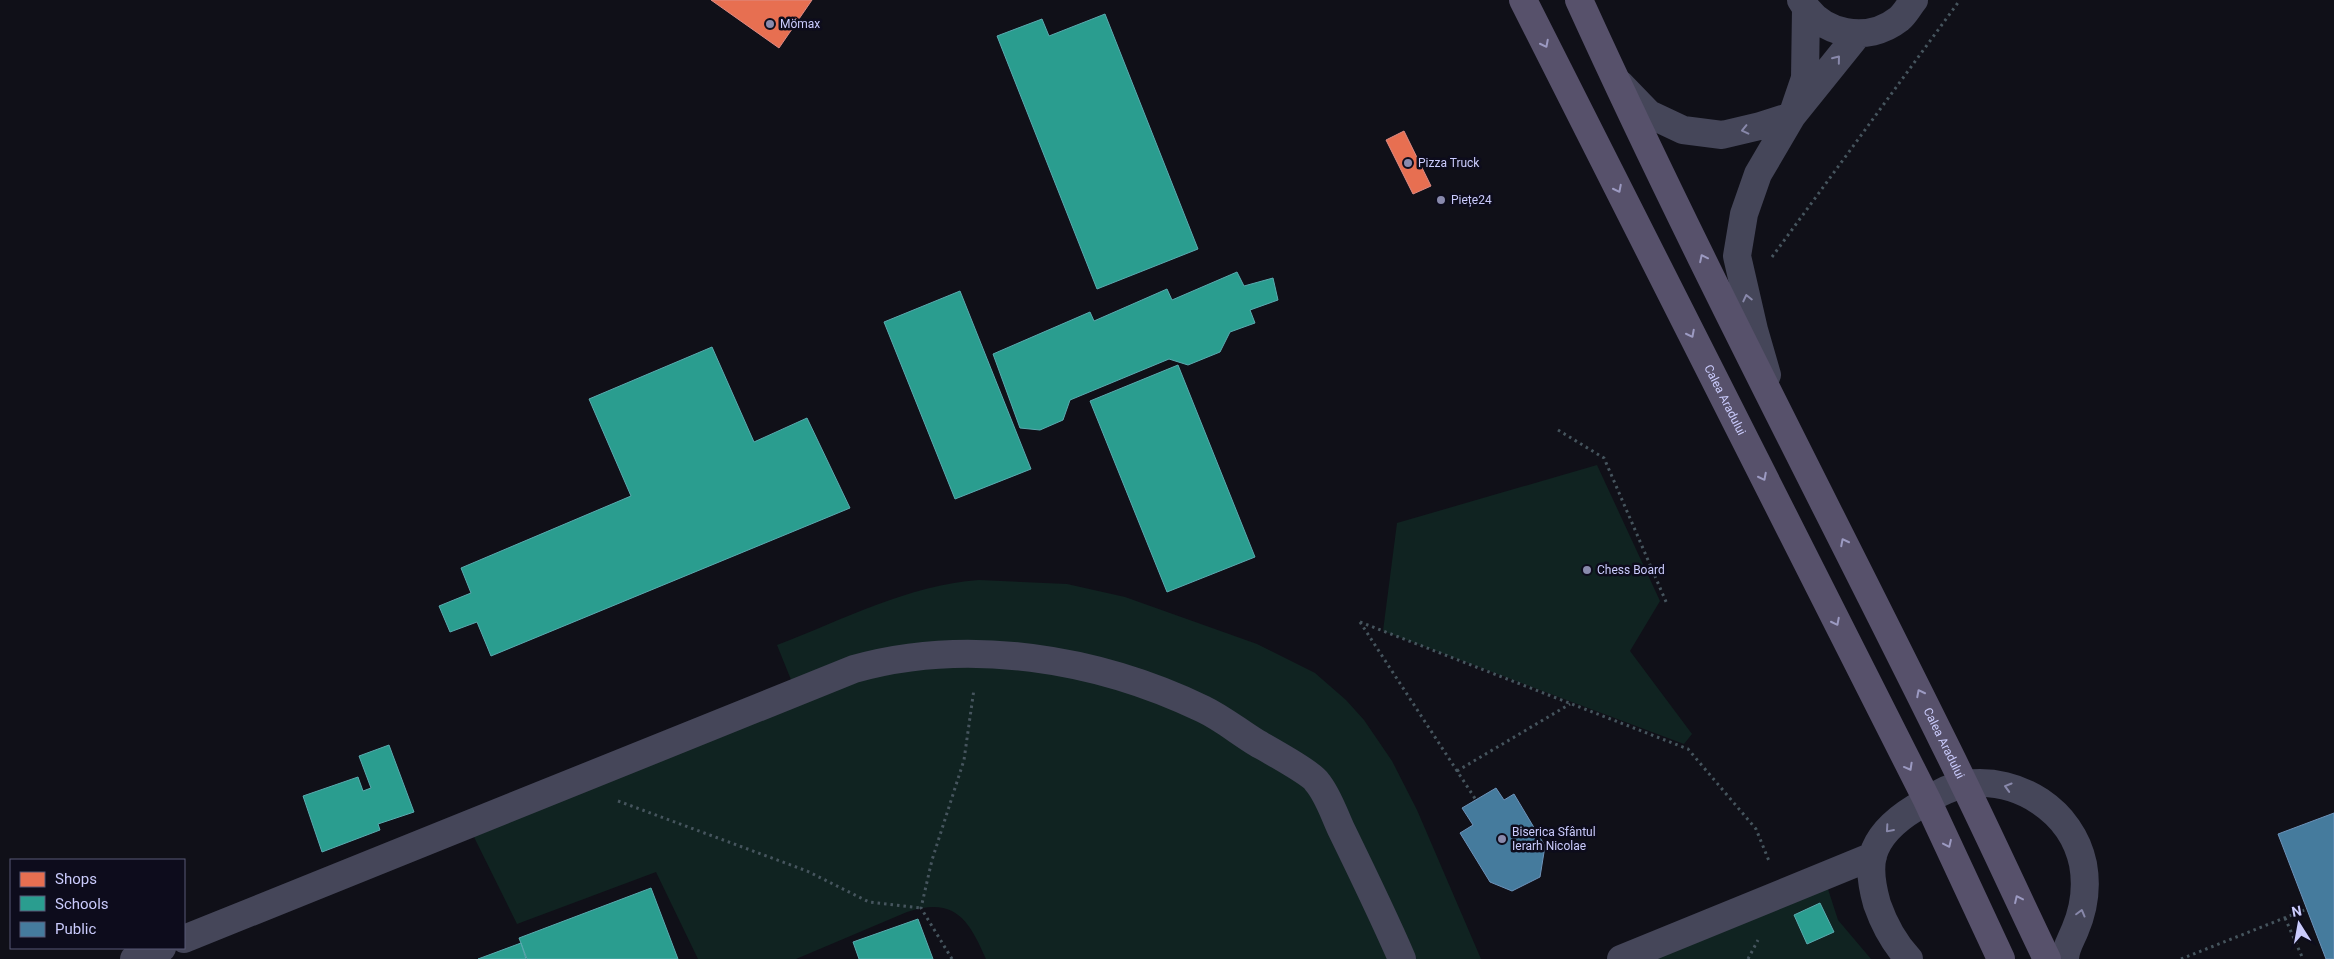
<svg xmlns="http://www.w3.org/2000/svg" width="2334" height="959" font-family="Roboto,sans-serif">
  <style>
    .green { fill: #102321 }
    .shops { fill: #e76f51; stroke: #de8b84 }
    .schools { fill: #2a9d8f; stroke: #5aabb0 }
    .public { fill: #457b9d; stroke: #6d93ba }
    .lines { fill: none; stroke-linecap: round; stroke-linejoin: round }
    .path { stroke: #46555e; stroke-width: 3; stroke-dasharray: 2.5 4; stroke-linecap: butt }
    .minor { stroke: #454659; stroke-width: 28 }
    .major { stroke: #57516b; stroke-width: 28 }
    .oneway { stroke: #9c9ac2 }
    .oneway2 { stroke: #88a }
    .poi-dot { fill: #898aac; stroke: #0d0c1c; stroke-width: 2 }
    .labels { text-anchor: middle; stroke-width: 5; stroke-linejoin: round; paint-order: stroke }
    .poi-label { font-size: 12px; fill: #cacbfc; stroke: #0d0c1c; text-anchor: start }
    .street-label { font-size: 12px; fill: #cacbfc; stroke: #0d0c1c }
  </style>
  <rect width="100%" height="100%" fill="#101018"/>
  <path class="green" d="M1597 465 1660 601 1630 651 1692 734 1684 744 1383 631 1397 523Z
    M979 580 1067 584 1125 597 1257 644 1315 673 1346 700 1364 720 1392 761 1417 810 1481 959H986C969 920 955 896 907 912L796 959H698L656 872 517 924 473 835 800 702 777 645C843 620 908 585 979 580Z
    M1827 886 1838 920 1871 959H1649Z"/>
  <path class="shops" d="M711 0H812L779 48Z
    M1404 131 1431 186 1413 194 1386 140Z"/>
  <path class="schools" d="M1105 14 1198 249 1097 289 997 36 1042 19 1049 36Z
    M1237 272 1244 286 1273 278 1278 300 1250 310 1255 323 1230 332 1220 352 1188 365 1169 359 1070 400 1063 420 1040 430 1020 428 993 354 1090 312 1094 321 1167 289 1172 300Z
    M960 291 1031 469 955 499 884 322Z
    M712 347 754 442 807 418 850 508 491 656 477 622 450 632 439 606 471 593 461 568 631 496 589 399Z
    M1178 365 1255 557 1167 592 1090 401Z
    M389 745 414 812 378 824 380 830 322 852 303 796 358 777 363 791 371 788 359 756Z
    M651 888 678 959H527L519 938Z
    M1820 903 1834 932 1807 944 1794 915Z
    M918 919 933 959H859L853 942Z
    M521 943 526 959H478Z"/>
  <path class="public" d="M1496 788 1504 800 1514 794 1545 846 1540 877 1512 891 1490 882 1460 833 1473 825 1462 808Z
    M2334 813V959H2326L2278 834Z"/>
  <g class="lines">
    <path class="path" d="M1772 257 1960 0
      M1558 430 1604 458 1667 604
      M1360 622 1688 749 1756 829 1769 861
      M1360 622 1476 800
      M1457 771 1570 704
      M618 801 807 871 869 902 921 908
      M2285 918 2303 959
      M952 959 921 908 932 860 964 760 974 689
      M1748 959 1758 940
      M2181 959 2307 909"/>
    <path class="minor" d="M1801 0C1821 35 1867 44 1899 19 1905 14 1909 6 1914 0
      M1620 84 1649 114 1683 130 1722 135 1760 126 1792 116 1805 78 1806 8
      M1767 375 1754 330 1737 256 1744 214 1758 174 1792 116 1858 34
      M184 939 854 669C968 637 1097 658 1203 709 1222 718 1239 732 1257 743 1269 750 1311 773 1317 782 1328 795 1334 814 1341 829 1362 872 1383 915 1402 959
      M134 959 162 948
      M1621 959 1873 856
      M1909 959C1895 944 1884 924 1877 904 1873 890 1869 870 1873 855 1879 834 1897 819 1915 808 1929 799 1949 786 1966 784 2019 777 2072 811 2083 864 2087 886 2084 909 2075 930 2071 940 2065 949 2065 959"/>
    <g class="major">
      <path id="s1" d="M1523 0 1927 800 2001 959"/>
      <path id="s2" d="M1579 0C1693 251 1821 494 1943 741 1979 813 2012 886 2047 959"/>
    </g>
  </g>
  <defs><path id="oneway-chevron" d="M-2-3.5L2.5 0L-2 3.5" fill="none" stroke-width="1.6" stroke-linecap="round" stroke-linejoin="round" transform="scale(1.25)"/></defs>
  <g class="oneway">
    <use href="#oneway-chevron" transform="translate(1545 44) rotate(63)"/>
    <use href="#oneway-chevron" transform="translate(1618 189) rotate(63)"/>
    <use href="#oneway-chevron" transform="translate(1703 258) rotate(-116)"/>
    <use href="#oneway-chevron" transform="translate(1691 334) rotate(63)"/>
    <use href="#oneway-chevron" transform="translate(1763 477) rotate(63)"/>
    <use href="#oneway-chevron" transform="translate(1844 542) rotate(-117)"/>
    <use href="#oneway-chevron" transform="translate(1836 622) rotate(63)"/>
    <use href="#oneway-chevron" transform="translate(1920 693) rotate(-117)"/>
    <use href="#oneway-chevron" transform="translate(1909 767) rotate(61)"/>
    <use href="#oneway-chevron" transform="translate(1948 844) rotate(65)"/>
    <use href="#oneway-chevron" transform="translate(2018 899) rotate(-115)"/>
  </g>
  <g class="oneway2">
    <use href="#oneway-chevron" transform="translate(1837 59) rotate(-51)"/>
    <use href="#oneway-chevron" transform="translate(1745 130) rotate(167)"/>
    <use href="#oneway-chevron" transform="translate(1747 298) rotate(-103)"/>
    <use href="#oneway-chevron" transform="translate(2008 787) rotate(-164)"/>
    <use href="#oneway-chevron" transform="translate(1889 829) rotate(131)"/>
    <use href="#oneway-chevron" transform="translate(2081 913) rotate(-75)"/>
  </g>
  <g class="poi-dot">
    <circle cx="770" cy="24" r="5"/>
    <circle cx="1408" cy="163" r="5"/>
    <circle cx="1441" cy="200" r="5"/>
    <circle cx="1587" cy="570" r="5"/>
    <circle cx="1502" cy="839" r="5"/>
  </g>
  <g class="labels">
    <g class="poi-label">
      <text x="780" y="28">Mömax</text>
      <text x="1418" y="167">Pizza Truck</text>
      <text x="1451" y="204">Piețe24</text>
      <text x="1597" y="574">Chess Board</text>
      <text x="1512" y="836">Biserica Sfântul<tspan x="1512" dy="14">Ierarh Nicolae</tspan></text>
    </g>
    <g class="street-label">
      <text dy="4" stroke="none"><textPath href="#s1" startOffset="448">Calea Aradului</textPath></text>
      <text dy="4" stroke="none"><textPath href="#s2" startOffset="828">Calea Aradului</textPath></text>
    </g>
  </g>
  <rect x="10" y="859" width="175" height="90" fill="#0d0c1c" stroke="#595876"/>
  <rect x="20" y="872" width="25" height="15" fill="#e76f51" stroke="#595876"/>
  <text x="55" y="884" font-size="15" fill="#cacbfc">Shops</text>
  <rect x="20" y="896" width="25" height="15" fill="#2a9d8f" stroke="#595876"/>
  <text x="55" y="909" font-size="15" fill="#cacbfc">Schools</text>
  <rect x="20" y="922" width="25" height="15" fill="#457b9d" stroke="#595876"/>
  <text x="55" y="934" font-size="15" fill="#cacbfc">Public</text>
  <g transform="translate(2299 924) rotate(349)" stroke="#0d0c1c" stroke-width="4" paint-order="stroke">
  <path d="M0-4L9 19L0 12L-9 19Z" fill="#cacbfc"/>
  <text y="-8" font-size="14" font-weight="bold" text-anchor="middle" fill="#cacbfc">N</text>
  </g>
</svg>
